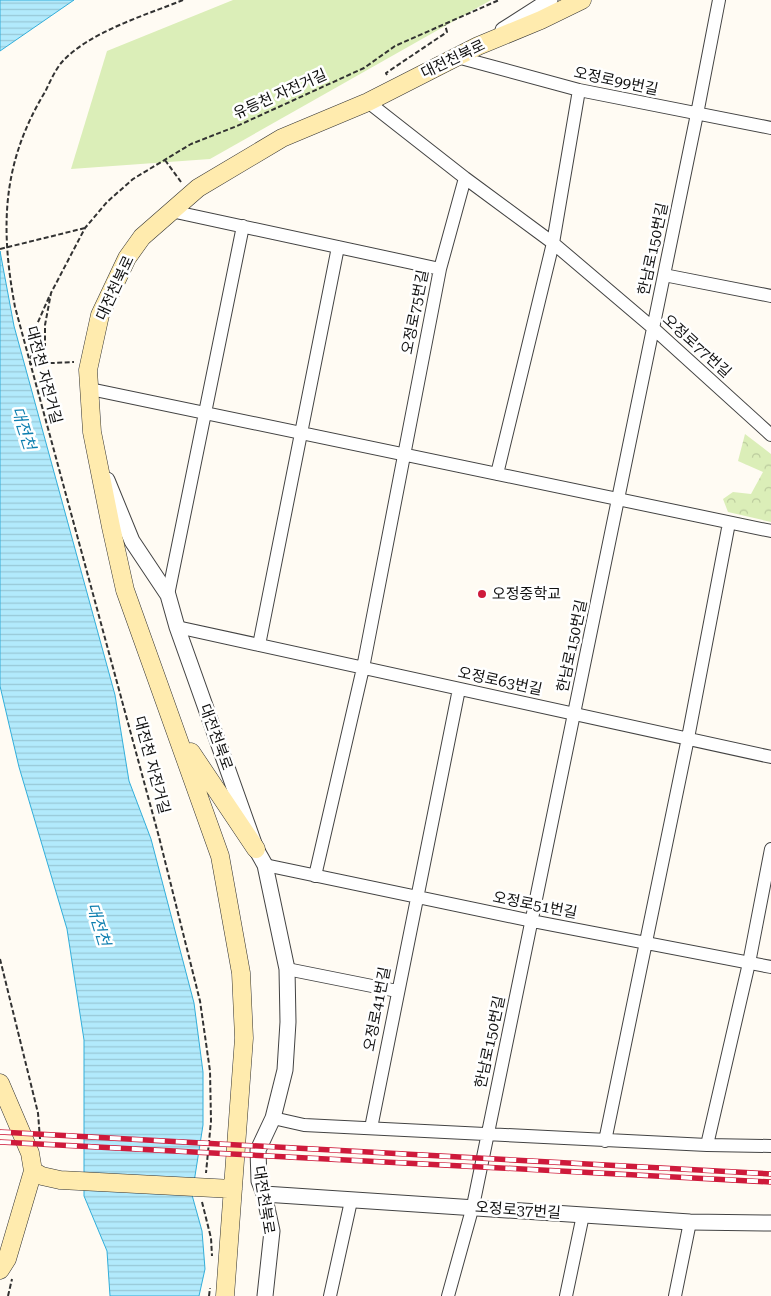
<svg xmlns="http://www.w3.org/2000/svg" width="771" height="1296" font-family="'Roboto Serif','Noto Sans KR',serif">
  <style>
    .grass { fill: #dbeeb8 }
    .park { fill: url(#park-crowns) }
    .water { fill: url(#water-rules); stroke: #32aeda }
    .lines { fill: none; stroke-linecap: round; stroke-linejoin: round }
    .minor-casing { stroke: #434343; stroke-width: 14 }
    .tertiary-casing { stroke: #434343; stroke-width: 17 }
    .secondary-casing { stroke: #323232; stroke-width: 19 }
    .path { stroke: #323232; stroke-width: 2; stroke-dasharray: 5 2.5; stroke-linecap: butt }
    .minor { stroke: #fff; stroke-width: 12 }
    .tertiary { stroke: #fff; stroke-width: 15 }
    .secondary { stroke: #ffebae; stroke-width: 18 }
    .rail-casing { stroke: #ce1a3b; stroke-width: 5.5 }
    .rail { stroke: #fff; stroke-width: 4; stroke-dasharray: 11; stroke-linecap: butt }
    .poi-dot { fill: #ce1a3b; stroke: #fff; stroke-width: 2 }
    .labels { text-anchor: middle; stroke-width: 5; stroke-linejoin: round; paint-order: stroke }
    .street-label { font-size: 15px; fill: #101010; stroke: #fff }
    .poi-label { font-size: 15px; fill: #101010; stroke: #fff; text-anchor: start }
    .water-label { font-size: 16px; font-style: italic; fill: #0c7eaf; stroke: #fff }
  </style>
  <defs>
    <pattern id="park-crowns" width="20" height="18" patternUnits="userSpaceOnUse" patternTransform="scale(1.25)"><rect width="20" height="18" fill="#dbeeb8"/><path d="M2 6a3 3 0 1 1 6 0M12 15a3 3 0 1 1 6 0" fill="none" stroke="#bbcb9d"/></pattern>
    <pattern id="water-rules" width="6" height="5" patternUnits="userSpaceOnUse" patternTransform="scale(1.25)"><rect width="6" height="5" fill="#b2eafc"/><path d="M0 2.5h6" fill="none" stroke="#98c8d7"/></pattern>
  </defs>
  <rect width="100%" height="100%" fill="#fffbf3"/>
  <path class="grass" d="M233 0H491L210 159 71 169 107 51Z"/>
  <path class="park" d="M745 434 771 454V522L728 512 723 499 733 492 751 494 763 472 738 461Z"/>
  <path class="water" d="M0 0H74L0 51Z
    M0 251 14 326 115 695 129 781 151 839 194 1003 203 1072V1125L192 1195 202 1231 205 1269 199 1296H110L107 1251 84 1196V1040L67 929 19 767 0 686Z"/>
  <g class="lines">
    <g class="minor-casing">
      <path id="minor" d="M457 57 579 90 771 128
        M368 102 465 178 553 243 653 328 771 435
        M171 211 440 269
        M664 275 771 296
        M90 389 771 531
        M497 474 553 243 579 90
        M168 595 243 226
        M177 627 771 757
        M259 645 338 247
        M265 865 532 921 771 967
        M315 876 363 668 440 269 465 178
        M287 969 397 991
        M273 1118 304 1125 707 1145 771 1146
        M371 1128 459 689
        M605 1141 688 738 729 523
        M707 1145 749 963 771 849
        M330 1296 351 1201
        M448 1296 473 1206 697 114 719 0
        M566 1296 583 1215
        M675 1296 690 1222"/>
    </g>
    <g class="tertiary-casing">
      <path id="tertiary" d="M503 30 550 0
        M107 480 132 541 168 595 177 627 256 849 265 865 287 969 288 1022 285 1070 273 1118 258 1150 259 1181 264 1194 272 1231 265 1296
        M264 1194 690 1222 771 1223"/>
    </g>
    <g class="secondary-casing">
      <path id="secondary" d="M191 752 256 849
        M0 1083 30 1153 33 1171 42 1176 60 1180 233 1189
        M0 1270 7 1259 33 1171
        M225 1296 244 1038 241 973 220 856 125 590 111 527 92 432 88 370 100 315 127 258 142 237 198 188 282 138 368 102 478 46 541 20 582 0"/>
    </g>
    <path class="path" d="M183 0C146 15 89 32 62 62 55 70 50 82 45 92 2 163 0 227 15 307L159 837 200 1001 210 1071 211 1121 206 1173
      M387 75 386 73 447 32 445 25
      M165 160 181 182
      M0 249 85 228
      M49 297 35 329 30 364 74 362
      M45 363V325L51 293 85 228 107 202 133 179 191 144 237 126 364 68 395 46 499 0
      M0 959 38 1113 40 1139
      M202 1202 211 1238 212 1256
      M8 1296 12 1279
      M209 1296 210 1288"/>
    <use href="#minor" class="minor"/>
    <use href="#tertiary" class="tertiary"/>
    <use href="#secondary" class="secondary"/>
    <g class="rail-casing">
      <path id="rail" d="M0 1132 771 1174
        M0 1142 771 1182"/>
    </g>
    <use href="#rail" class="rail"/>
  </g>
  <circle class="poi-dot" cx="482" cy="594" r="5"/>
  <g class="labels">
    <g class="street-label">
      <text transform="translate(453 59) rotate(-26)" y="5">대전천북로</text>
      <text transform="translate(616 81) rotate(12)" y="5">오정로99번길</text>
      <text transform="translate(280 94) rotate(-24)" y="5">유등천 자전거길</text>
      <text transform="translate(653 249) rotate(-78)" y="5">한남로150번길</text>
      <text transform="translate(115 288) rotate(-65)" y="5">대전천북로</text>
      <text transform="translate(415 312) rotate(-79)" y="5">오정로75번길</text>
      <text transform="translate(697 346) rotate(42)" y="5">오정로77번길</text>
      <text transform="translate(44 375) rotate(75)" y="5">대전천 자전거길</text>
      <text transform="translate(572 646) rotate(-78)" y="5">한남로150번길</text>
      <text transform="translate(500 681) rotate(12)" y="5">오정로63번길</text>
      <text transform="translate(216 737) rotate(70)" y="5">대전천북로</text>
      <text transform="translate(152 765) rotate(75)" y="5">대전천 자전거길</text>
      <text transform="translate(535 905) rotate(11)" y="5">오정로51번길</text>
      <text transform="translate(377 1009) rotate(-79)" y="5">오정로41번길</text>
      <text transform="translate(490 1042) rotate(-78)" y="5">한남로150번길</text>
      <text transform="translate(264 1200) rotate(81)" y="5">대전천북로</text>
      <text transform="translate(518 1210) rotate(4)" y="5">오정로37번길</text>
    </g>
    <g class="poi-label">
      <text x="492" y="599">오정중학교</text>
    </g>
    <g class="water-label">
      <text transform="translate(24 428) rotate(72)" y="6">대전천</text>
      <text transform="translate(99 924) rotate(73)" y="6">대전천</text>
    </g>
  </g>
</svg>
